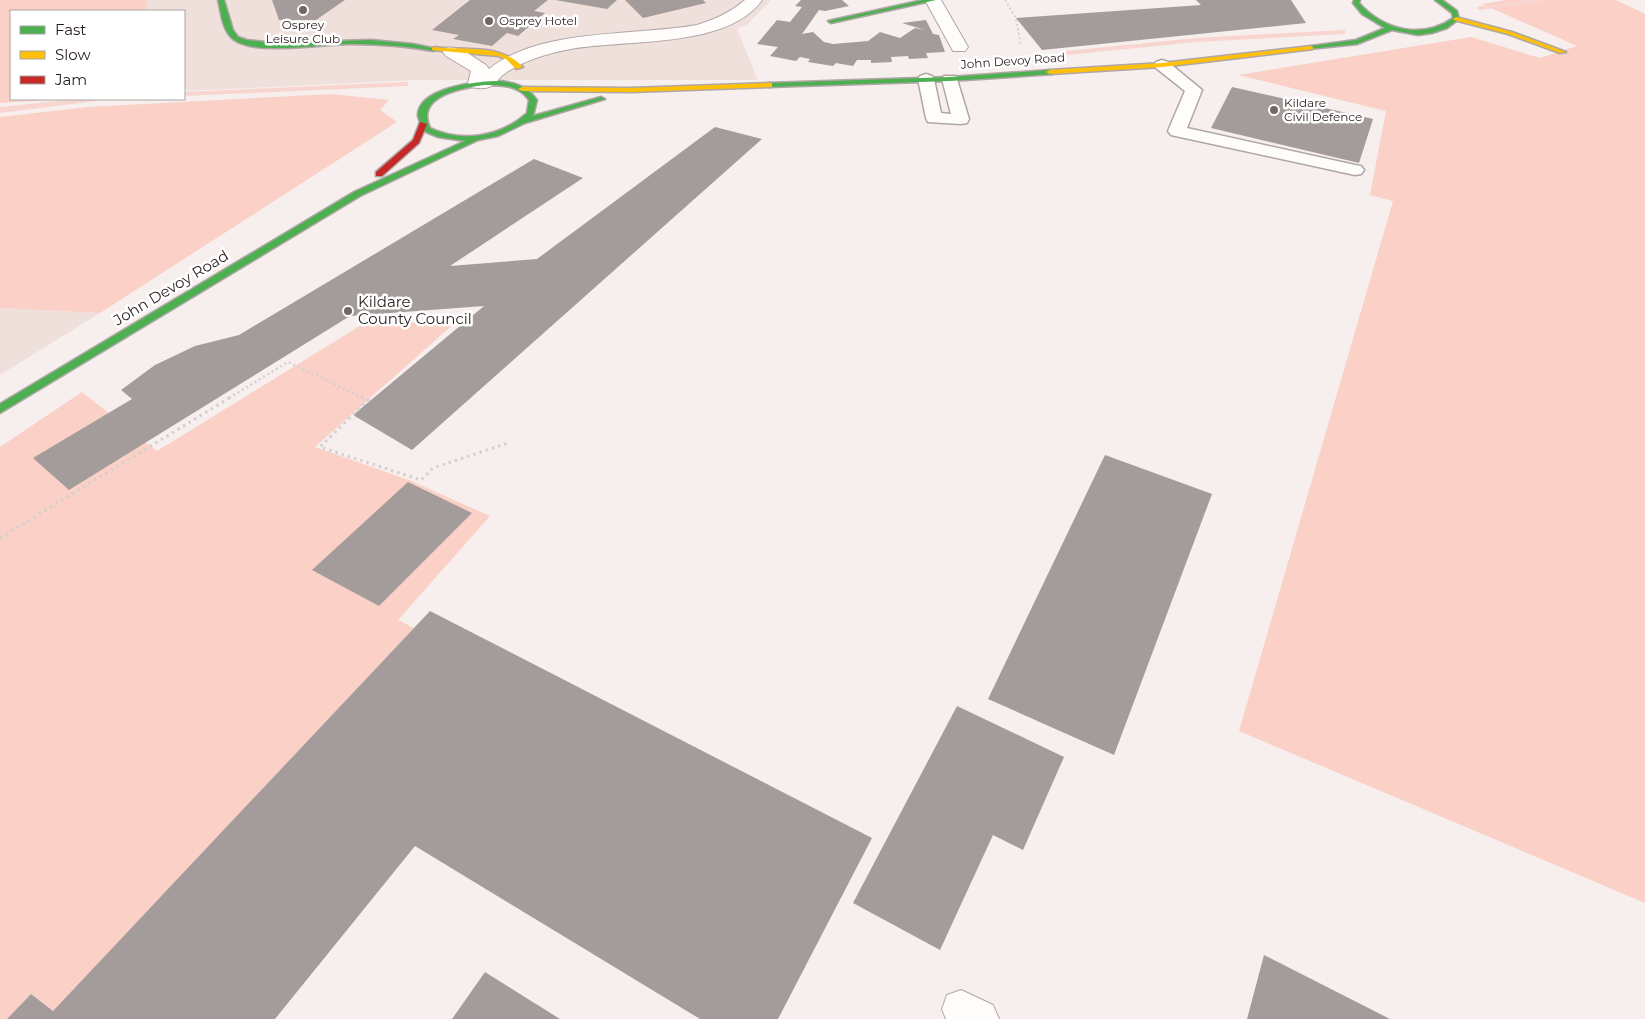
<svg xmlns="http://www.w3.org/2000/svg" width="1645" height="1019" font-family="Montserrat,sans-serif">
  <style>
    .built { fill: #f0e0dc }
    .green { fill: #fbd0c6 }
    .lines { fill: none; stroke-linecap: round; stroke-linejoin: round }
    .stream { fill: #f8d6cf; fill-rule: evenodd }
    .building { fill: #a49c9a }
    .lane-casing { stroke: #b0a7a5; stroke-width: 3 }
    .street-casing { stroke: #b0a7a5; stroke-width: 2 }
    .fast-casing { stroke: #b0a7a5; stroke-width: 3 }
    .slow-casing { stroke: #b0a7a5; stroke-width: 3 }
    .jam-casing { stroke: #b0a7a5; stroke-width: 3 }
    .path-far2 { stroke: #d3d0cf; stroke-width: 2; stroke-dasharray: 2 2.5; stroke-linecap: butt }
    .path-far1 { stroke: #d3d0cf; stroke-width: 2.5; stroke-dasharray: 2 3; stroke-linecap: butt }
    .path { stroke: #d3d0cf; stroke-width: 3; stroke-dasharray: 2.5 4; stroke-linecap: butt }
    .lane { fill: #fefdfc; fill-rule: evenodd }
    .street { fill: #fefdfc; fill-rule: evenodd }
    .fast { fill: #4caf50; fill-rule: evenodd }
    .slow { fill: #ffc107; fill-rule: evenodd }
    .jam { fill: #c62828; fill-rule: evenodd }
    .poi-dot { fill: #706665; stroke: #fff; stroke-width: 2 }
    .labels { text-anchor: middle; stroke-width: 5; stroke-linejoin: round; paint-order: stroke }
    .far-poi-label { font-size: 12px; fill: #281d1b; stroke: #fff; text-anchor: start }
    .far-street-label { font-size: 12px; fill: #281d1b; stroke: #fff }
    .street-label { font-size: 15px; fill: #281d1b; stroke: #fff }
    .poi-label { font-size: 15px; fill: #281d1b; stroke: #fff; text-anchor: start }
  </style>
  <rect width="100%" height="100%" fill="#f6efee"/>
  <path class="built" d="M147 0H771L748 24 737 29 758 80H416L188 91 184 86V11H146Z
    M0 308 100 313 0 375Z"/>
  <path class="green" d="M0 0H147L146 11H11V99H65L0 103Z
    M1507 0H1616L1645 14V903L1239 731 1393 201 1370 195 1386 111 1238 75 1471 37 1540 58 1577 46 1482 4Z
    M331 94 389 100 380 110 397 122 100 313 0 308V117L88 107Z
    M457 321 315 447 409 480 490 516 398 620 414 628 53 1011 31 994 7 1019H0V447L82 392 157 451 363 324Z"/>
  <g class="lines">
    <path class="stream" d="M1527 0H1548L1544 2 1480 10 1476 8 1480 6Z
      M1342 30H1345V34L1196 42 1067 55 1063 53 1067 51 1196 38Z
      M405 82H408V86L184 96V92Z
      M76 99H100L96 101 0 113V107Z"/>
  </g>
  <path class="building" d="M272 0H345L316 20H279Z
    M470 0H548L534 11 545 13 518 36 507 33 492 46 453 39 459 35 432 30Z
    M555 0H617L607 9Z
    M625 0H703L706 3 643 18Z
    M801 0H842L849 6 825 11 819 10 802 34 813 32 824 42 833 44 868 41 880 32 900 38 915 28 925 30 902 23 926 20 933 34 939 35 945 52 926 53 928 58 909 59 908 56 891 57 892 62 871 63V60H857L853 66 836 63 833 66 808 62 810 59 800 57 796 61 770 56 778 47 757 44 777 20 790 22 802 7 795 6Z
    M1196 0H1291L1306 23 1042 50 1016 18 1201 5Z
    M1232 87 1373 119 1359 163 1211 128Z
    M715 127 762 139 412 450 353 415 484 306 350 316 69 490 33 458 132 399 121 390 155 365 195 346 239 335 534 159 583 178 450 266 537 259Z
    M1105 455 1212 494 1114 755 988 699Z
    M408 482 472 513 379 606 312 570Z
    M430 611 872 838 778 1019H700L415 846 275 1019H7L31 994 53 1011Z
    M957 706 1064 757 1023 850 993 835 940 950 853 903Z
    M1264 955 1390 1019H1247Z
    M485 972 560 1019H452Z"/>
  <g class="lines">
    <g class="lane-casing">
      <path id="lane" d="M1162 60 1168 62 1202 90 1187 128 1355 165 1361 166 1364 170 1361 174 1355 175 1171 135 1168 131 1185 91 1156 68 1154 65 1156 62Z
        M926 74 932 76 934 79 941 113 951 114 942 79 944 76H956L969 119 967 123 961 124 928 122 926 118 918 79 920 76Z"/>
    </g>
    <g class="street-casing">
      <path id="street" d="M745 0H762C728 49 624 39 571 49 549 53 525 60 507 72 500 76 496 84 489 87 484 89 476 88 471 87L468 83 471 71 446 56 443 52 446 48C460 45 474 58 486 65L489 69C540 28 635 36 697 25 715 19 730 13 745 0Z
        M925 0H941L968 47 965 51H953Z
        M961 990 993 1005 999 1019H946L942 1009 947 995Z"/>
    </g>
    <g class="fast-casing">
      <path id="fast" d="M218 0H224L233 30 238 37 247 40 273 43 371 40 413 44 437 49 434 51C406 46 378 44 350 44 322 44 254 56 233 39 222 30 221 12 218 0Z
        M923 0H936L831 23 828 21Z
        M1354 0H1360L1359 3C1383 30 1422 40 1453 18L1452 13 1435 0H1442L1457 11 1459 19 1447 28 1432 33 1418 35 1392 30 1357 44 1309 49 1308 48 1311 46 1356 40 1385 28 1362 14 1353 3Z
        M1050 70 1054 72 1053 74 950 81 769 87 765 85 769 83 950 77Z
        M498 81C514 82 527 86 537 100L533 116 601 97 605 99 525 123 498 136 478 140 360 196 0 413V404L354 192 465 141 438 137 424 131C422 126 419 121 418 116 417 88 477 81 498 81ZM484 85C501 85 519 85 529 100L527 113C501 137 462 143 430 128 415 96 461 88 484 85Z"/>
    </g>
    <g class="slow-casing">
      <path id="slow" d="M1456 17 1512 32 1566 52 1560 53 1508 34 1454 20 1453 19Z
        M1311 46 1314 48 1313 49 1162 67 1050 74 1046 72 1050 70 1162 63Z
        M434 47C464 51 500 43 523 67L516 69 506 59 498 56 432 50V48Z
        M769 83H772V87L631 92 522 91 518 89 522 87 631 88Z"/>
    </g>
    <g class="jam-casing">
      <path id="jam" d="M420 122 427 124 419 143 382 176H376V172L413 140Z"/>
    </g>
    <path class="path-far2" d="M1005 0 1016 18 1021 46"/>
    <path class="path-far1" d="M229 398 288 362 363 398"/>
    <path class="path" d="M361 397 368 400 320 447 421 480 433 468 508 443
      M0 538 231 397"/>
    <use href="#lane" class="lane"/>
    <use href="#street" class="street"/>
    <use href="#fast" class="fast"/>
    <use href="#slow" class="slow"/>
    <use href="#jam" class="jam"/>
  </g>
  <g class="poi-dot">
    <circle cx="303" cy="10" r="5"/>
    <circle cx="489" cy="21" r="5"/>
    <circle cx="1274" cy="110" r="5"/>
    <circle cx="348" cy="311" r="5"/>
  </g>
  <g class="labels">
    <g class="far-poi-label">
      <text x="499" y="25">Osprey Hotel</text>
      <text x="303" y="29" text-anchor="middle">Osprey<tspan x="303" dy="14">Leisure Club</tspan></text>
      <text x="1284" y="107">Kildare<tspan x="1284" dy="14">Civil Defence</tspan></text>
    </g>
    <g class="far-street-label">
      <text transform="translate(1013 61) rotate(-4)" y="4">John Devoy Road</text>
    </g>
    <g class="street-label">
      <text transform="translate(171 288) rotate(-31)" y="5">John Devoy Road</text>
    </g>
    <g class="poi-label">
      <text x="358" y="307">Kildare<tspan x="358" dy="17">County Council</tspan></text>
    </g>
  </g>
  <rect x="10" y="10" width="175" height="90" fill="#ffffff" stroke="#a9a5a4"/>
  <rect x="20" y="26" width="25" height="8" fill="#4caf50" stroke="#a9a5a4"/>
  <text x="55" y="35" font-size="15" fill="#281d1b">Fast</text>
  <rect x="20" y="51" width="25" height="8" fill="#ffc107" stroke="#a9a5a4"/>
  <text x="55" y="60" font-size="15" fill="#281d1b">Slow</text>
  <rect x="20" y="76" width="25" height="8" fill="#c62828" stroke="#a9a5a4"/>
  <text x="55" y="85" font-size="15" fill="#281d1b">Jam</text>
</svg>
